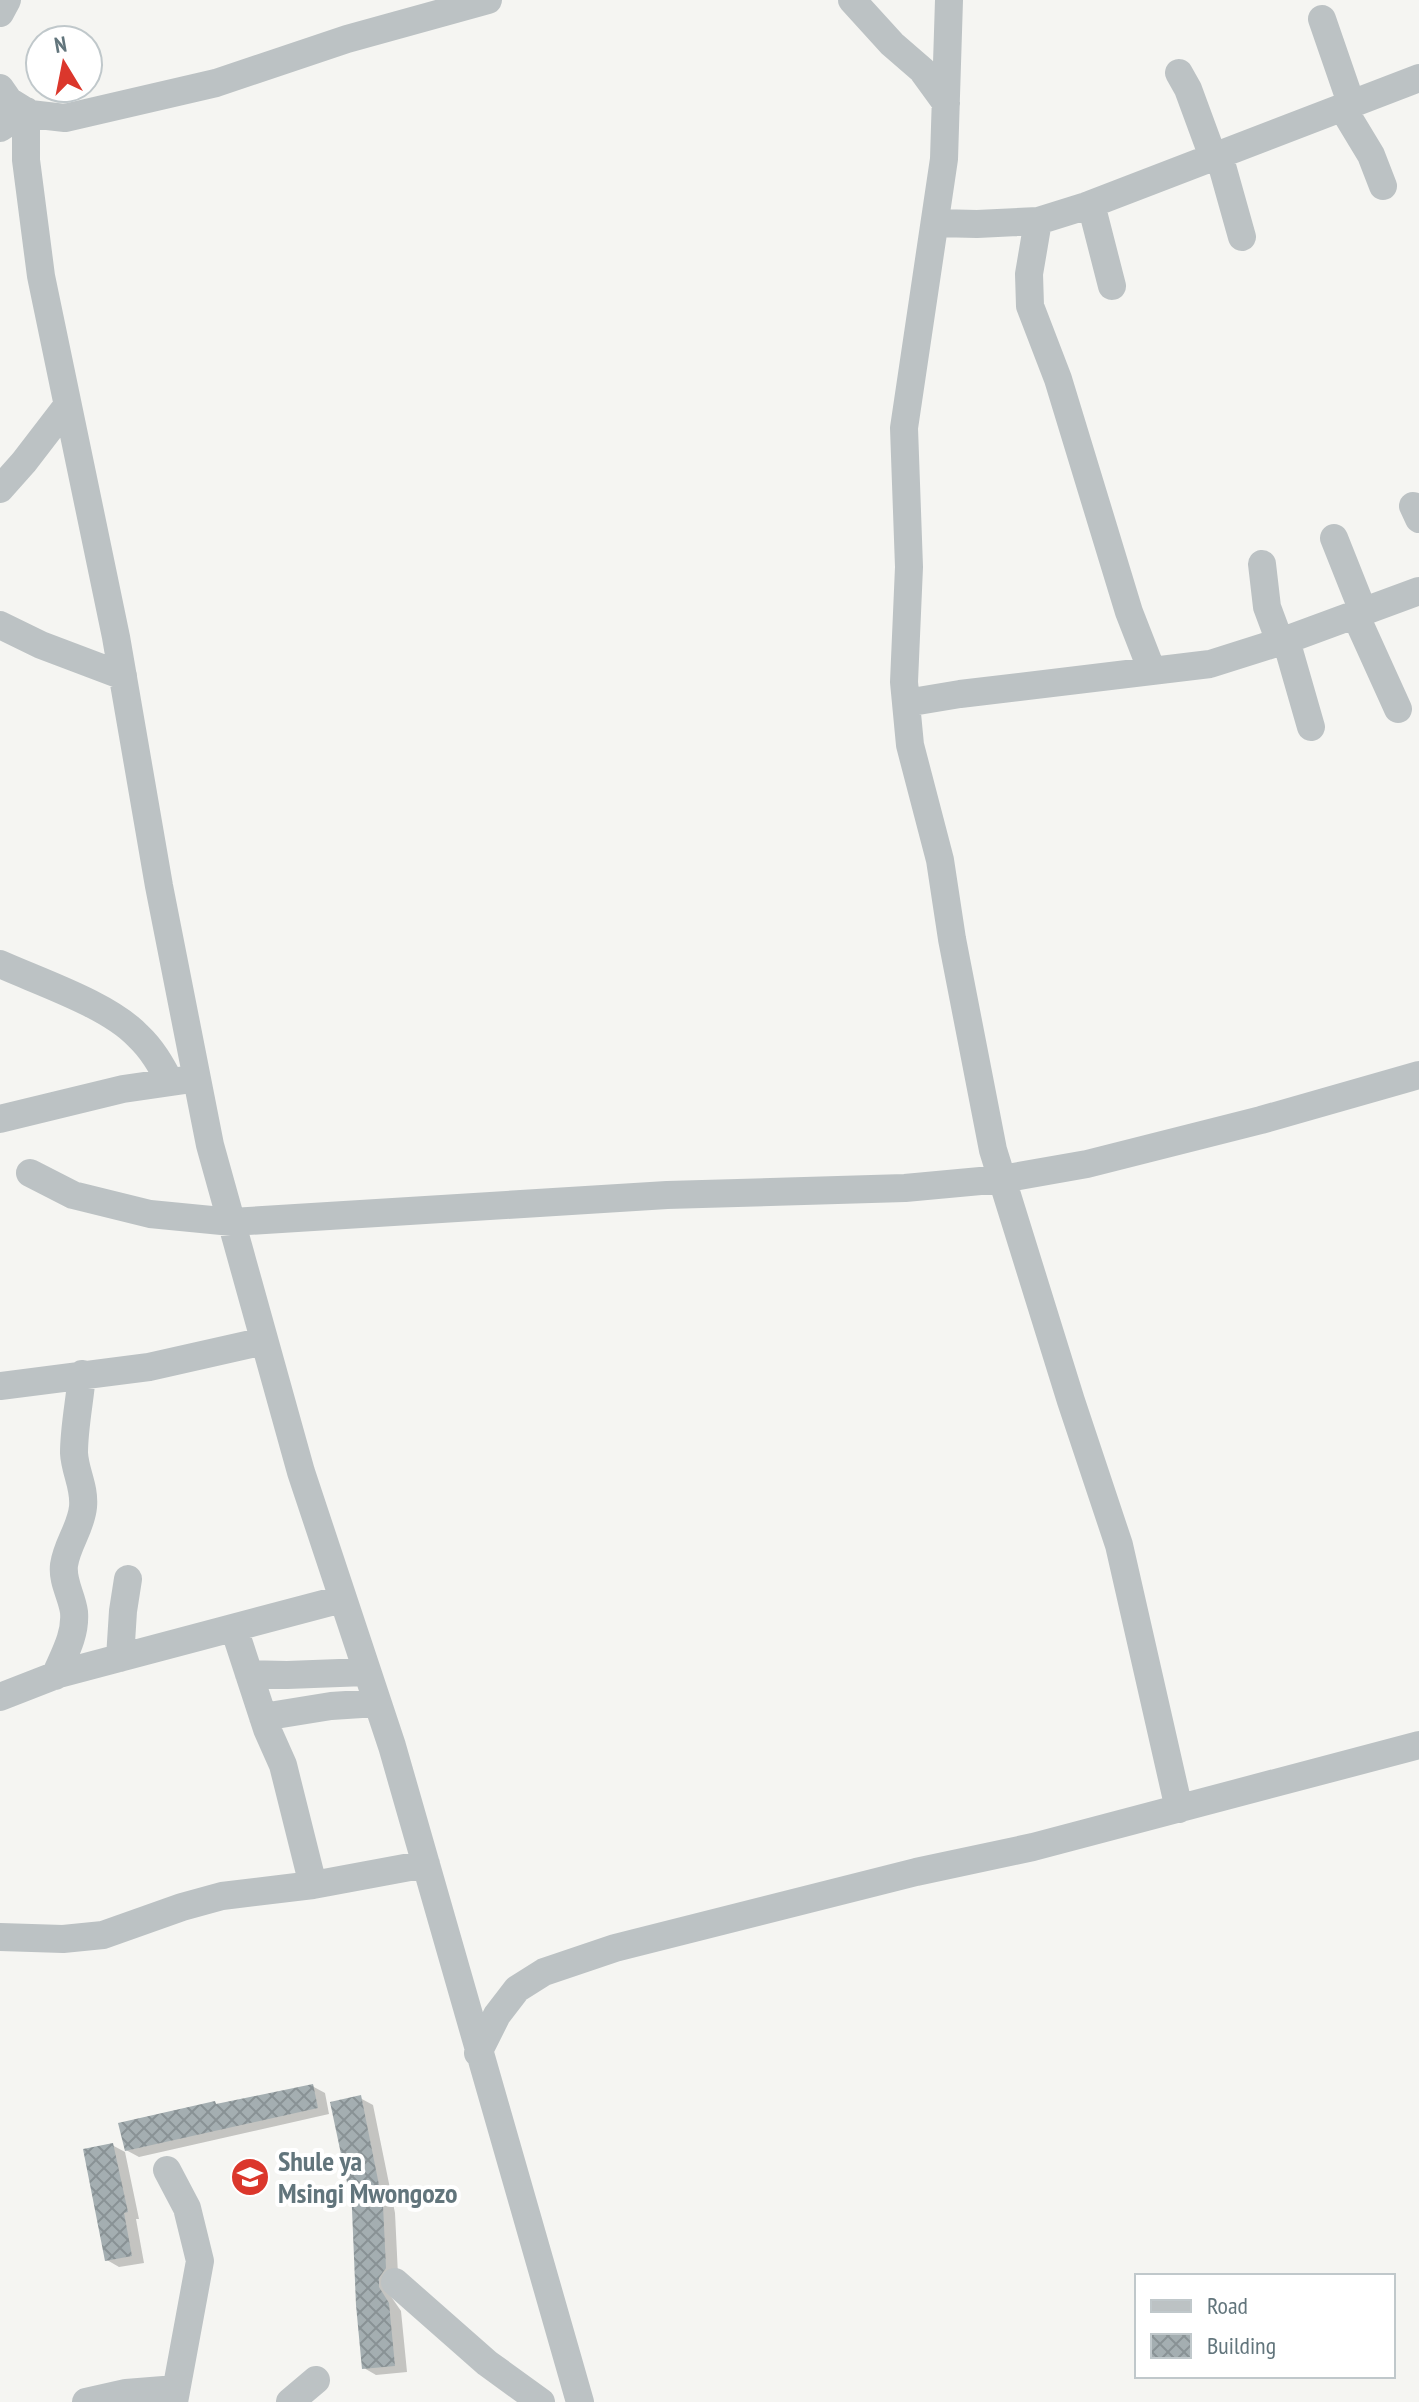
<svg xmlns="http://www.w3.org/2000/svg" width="1419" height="2402" font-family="'PT Sans Narrow',sans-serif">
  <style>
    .shadow { fill: #0003 }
    .building { fill: url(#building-cross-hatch) }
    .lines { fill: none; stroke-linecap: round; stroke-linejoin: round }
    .minor { stroke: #bcc2c4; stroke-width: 28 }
    .labels { text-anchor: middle; stroke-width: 8; stroke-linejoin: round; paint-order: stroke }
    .poi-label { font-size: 28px; font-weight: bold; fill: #62757c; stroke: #fff; text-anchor: start }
  </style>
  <defs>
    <pattern id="building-cross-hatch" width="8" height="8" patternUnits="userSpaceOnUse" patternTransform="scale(2)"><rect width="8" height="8" fill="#a4aeb1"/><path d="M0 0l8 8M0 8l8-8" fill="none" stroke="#899295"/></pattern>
  </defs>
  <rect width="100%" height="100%" fill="#f5f5f2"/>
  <path class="shadow" d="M312 2086 325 2093 329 2114 139 2157 126 2150 215 2103 220 2106Z
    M360 2098 373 2105 395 2213 398 2275 390 2295 401 2311 407 2372 376 2375 364 2368 353 2188 349 2186Z
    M112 2145 125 2152 139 2219H136L144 2263 119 2267 107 2260Z"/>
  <path class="building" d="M313 2084 318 2108 125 2151 118 2123 215 2101 216 2104Z
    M361 2095 383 2205 386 2268 379 2278V2287L389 2303 395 2366 362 2369 356 2305 351 2186 348 2187 330 2102Z
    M113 2143 128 2212 124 2213 132 2256 105 2261 83 2149Z"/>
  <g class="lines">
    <path class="minor" d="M852 0 892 44 922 70 946 103
      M949 0 944 159 904 428 909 567 904 682 910 745 940 860 952 939 993 1150 1071 1401 1119 1545 1179 1809
      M0 13 7 0
      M1322 19 1351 103
      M1179 73 1188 89 1213 157
      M0 88 9 101 30 114 65 118 216 83 347 39 488 0
      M1342 107 1371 155 1383 186
      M26 111V160L41 276 116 637 159 886 210 1145 301 1472 392 1746 580 2402
      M0 128 26 111
      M1219 155 1242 237
      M1091 204 1112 286
      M1038 221 1029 274 1030 306 1058 379 1129 612 1152 671
      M936 223 977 224 1038 221 1086 206 1419 78
      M0 489 24 462 67 406
      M1413 506 1419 519
      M1334 538 1363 611
      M1262 564 1267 607 1280 642
      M1355 614 1398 709
      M0 625 41 645 123 676
      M1286 640 1311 727
      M906 703 960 694 1210 664 1286 640 1419 591
      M0 964C40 982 109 1005 138 1036 152 1049 161 1065 170 1082
      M0 1119 123 1089 185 1080
      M30 1173 73 1195 150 1214 232 1222 667 1195 905 1188 1002 1179 1087 1164 1261 1120 1419 1075
      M0 1386 149 1367 264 1341
      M234 1628 267 1729 283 1765 313 1885
      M120 1658 123 1611 128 1579
      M249 1674 287 1675 366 1672
      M55 1676C64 1655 76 1635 74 1612 72 1596 62 1582 64 1565 67 1544 81 1528 83 1507 85 1487 75 1472 74 1453 74 1427 80 1400 82 1374
      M0 1697 59 1674 342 1599
      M263 1717 331 1706 377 1703
      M0 1937 63 1939 103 1935 182 1907 222 1896 313 1885 426 1864
      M478 2053 497 2015 517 1989 544 1972 615 1948 916 1872 1033 1847 1419 1745
      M167 2170 187 2208 200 2261 174 2402
      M395 2282 487 2363 541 2402
      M86 2402 126 2393 176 2389
      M290 2402 316 2380"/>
  </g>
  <defs>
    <g id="school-disc" transform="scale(2)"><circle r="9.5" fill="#db372c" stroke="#fff"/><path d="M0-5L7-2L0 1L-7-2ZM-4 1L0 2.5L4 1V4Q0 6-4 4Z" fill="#fff"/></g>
  </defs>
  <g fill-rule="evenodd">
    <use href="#school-disc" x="250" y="2177"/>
  </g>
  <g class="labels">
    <g class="poi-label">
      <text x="278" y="2171">Shule ya<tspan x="278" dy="32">Msingi Mwongozo</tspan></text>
    </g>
  </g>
  <rect x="1135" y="2274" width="260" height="104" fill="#ffffff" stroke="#c0c8cb" stroke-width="2"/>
  <rect x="1151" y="2300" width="40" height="12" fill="#bcc2c4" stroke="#c0c8cb" stroke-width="2"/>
  <text x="1207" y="2314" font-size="24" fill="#62757c">Road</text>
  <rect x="1151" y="2334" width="40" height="24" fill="url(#building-cross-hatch)" stroke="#c0c8cb" stroke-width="2"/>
  <text x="1207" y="2354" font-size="24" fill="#62757c">Building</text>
  <g transform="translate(64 64) rotate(350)"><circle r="38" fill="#ffffff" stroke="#c0c8cb" stroke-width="2"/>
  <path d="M0-6L14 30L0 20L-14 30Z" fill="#db372c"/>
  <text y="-12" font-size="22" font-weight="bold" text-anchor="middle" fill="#62757c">N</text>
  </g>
</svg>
